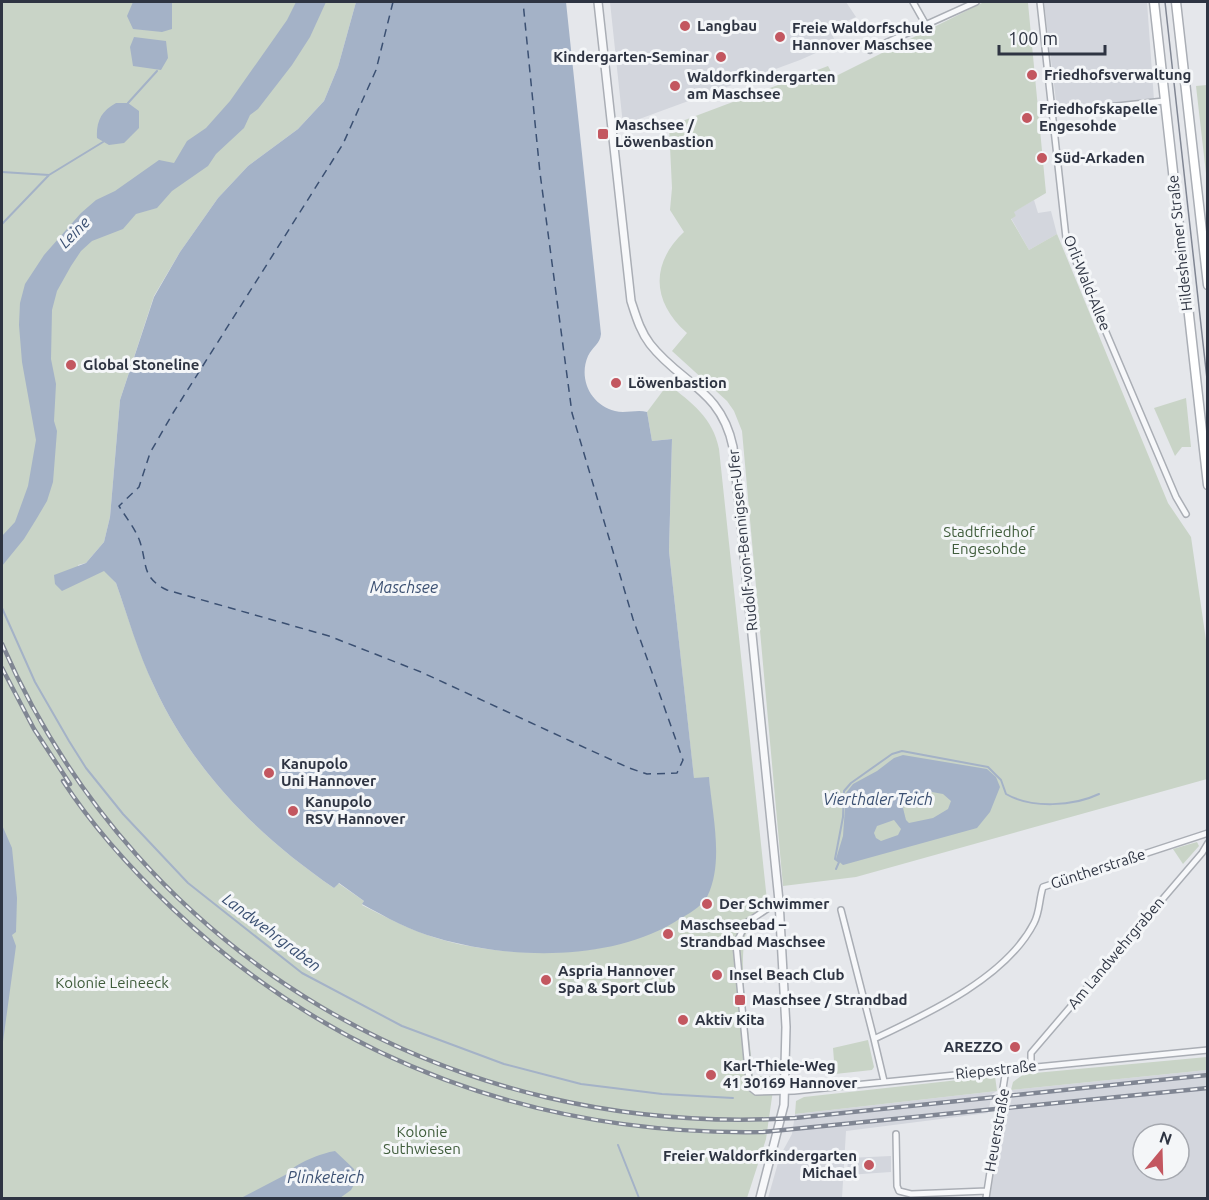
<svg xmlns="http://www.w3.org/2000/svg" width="1209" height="1200" font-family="Ubuntu,sans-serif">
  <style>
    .built { fill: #d3d6dd; fill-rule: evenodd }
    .green { fill: #c9d4c7 }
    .water { fill: #a4b2c7; fill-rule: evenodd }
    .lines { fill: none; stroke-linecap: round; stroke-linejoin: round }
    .stream { stroke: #a4b2c7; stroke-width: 2 }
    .ferry { stroke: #3b5072; stroke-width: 1.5; stroke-dasharray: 8 6; stroke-linecap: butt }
    .minor-casing { stroke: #aaaeb5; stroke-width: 8 }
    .tertiary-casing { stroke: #aaaeb5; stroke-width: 10 }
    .secondary-casing { stroke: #aaaeb5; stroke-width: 11 }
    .minor { stroke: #f7f8fa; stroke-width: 5 }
    .tertiary { stroke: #f7f8fa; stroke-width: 7 }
    .secondary { stroke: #fff; stroke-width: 8 }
    .tram { stroke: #808693; stroke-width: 1.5 }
    .rail-casing { stroke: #808693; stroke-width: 4.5 }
    .rail { stroke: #f4f6f8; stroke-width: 2; stroke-dasharray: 7; stroke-linecap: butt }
    .poi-dot { fill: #c35760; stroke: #f4f6f8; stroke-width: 2 }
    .labels { text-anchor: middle; stroke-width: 6; stroke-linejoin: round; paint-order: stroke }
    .poi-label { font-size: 15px; font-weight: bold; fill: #2e3442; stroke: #f4f6f8; text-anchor: start }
    .street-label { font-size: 15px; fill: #2e3442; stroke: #f4f6f8 }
    .park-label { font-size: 15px; fill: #405d3c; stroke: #f4f6f8 }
    .water-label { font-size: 16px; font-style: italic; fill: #3b5072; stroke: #f4f6f8 }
  </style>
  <rect width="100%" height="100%" fill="#e5e7eb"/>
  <path class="built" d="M610 2H846L856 17 830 29 836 44 800 60 623 125Z
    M1044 2H1147L1154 100 1057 109Z
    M1034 200 1038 213 1051 211 1057 234 1029 250 1011 218 1016 216 1013 212Z
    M1207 1070V1198H986L1004 1112 1009 1111 1013 1092 1011 1090ZM1143 1134H1179V1170H1143Z
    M997 1091 992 1094 988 1113 846 1131 842 1198H768L780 1156 792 1134 795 1114Z
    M891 1156V1172L847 1175 848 1158Z"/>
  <path class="green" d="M2 2H356L338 67 324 101 298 129 248 166 218 198 180 252 154 296 120 400 110 517 104 542 86 563 78 565 84 579 104 570 116 583C128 617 139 653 154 686 193 771 258 836 334 888L338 883 364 901 362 905C386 917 408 929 433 937 491 956 584 960 642 936 665 927 687 908 708 895L715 856 709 778 694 779 669 551 672 439 652 441 647 412 668 384C692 403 713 418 719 449L768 910C760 915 753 919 748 928 735 955 751 1043 753 1076H775L766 1139 747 1198H2Z
    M984 2 1028 3 1046 193 1014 212 1016 216 1011 219 1029 250 1057 234 1168 503 1191 537 1207 647V779L856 877 783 886 742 431 734 411 727 401 672 351 687 333C652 302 650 264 684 232L670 210 672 188 669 126 828 66 834 77Z
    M1207 85H1208L1207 182 1196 86Z
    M1186 398 1191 447H1182L1175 456 1154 408Z
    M1197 842 1199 846 1183 864 1173 849Z
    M868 1040 874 1067 872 1070 835 1074 833 1048Z
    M1207 1057V1070L1011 1090 1013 1082 1024 1074Z
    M995 1076 997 1091 795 1114 796 1101 804 1097Z"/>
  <path class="water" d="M133 2H172V29L162 32 133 29 127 16Z
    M296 2H326L310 37 292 65 258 109 250 115 244 128 216 154 208 166 172 191 157 208 136 214 123 229 92 241 81 251 71 266 57 291 52 310 51 359 56 384 54 421 57 431 53 482 47 501 37 518 24 539 2 566V536L15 522 28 486 36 440 22 362 19 325 20 303 25 284 44 255 81 213 96 200 115 191 159 160 174 163 187 141 206 128 230 101 287 20Z
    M356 2H566L601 334C600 344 593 346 588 356 578 379 591 405 615 411 625 414 637 409 647 412L652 441 672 439 669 551 694 778 709 777C712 813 724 861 708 895 702 908 684 916 673 923 606 962 508 959 437 938 410 931 386 917 362 904L364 901 339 883 334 888C258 836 193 771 154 686 138 653 128 617 116 583L104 571 62 591 55 584 54 575 86 563 104 542 110 517 120 400 154 297 180 252 218 198 248 166 298 129 324 101 338 67Z
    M134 37 166 41 168 58 161 70 133 66 130 47Z
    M116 103H128L139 111V128L124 143 109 145 97 138C96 122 101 111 116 103Z
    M903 755 987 769 996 777 1000 787 990 812 977 828 843 865 836 859 843 836 846 793 853 784 877 771 894 758ZM932 792 943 794 951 801 948 809 933 818 909 823 906 820 903 808 909 799ZM894 820 901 829 898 835 881 841 876 838 874 833 877 826Z
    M2 825 12 848 17 898 16 932 12 935 16 946 2 1049Z
    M335 1151 354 1169 356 1181 351 1190 340 1198H241L287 1174C295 1163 322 1153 335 1151Z"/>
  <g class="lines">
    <path class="stream" d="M128 103 157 71
      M2 172 49 175
      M2 224 49 175 103 142
      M2 608 35 682 69 741 86 768 123 814 188 883 302 973 402 1026 504 1064 581 1084 662 1094 733 1098
      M836 869 839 862 835 859 843 817 844 791 851 783 892 754 902 751 988 767 1001 780 1006 794C1032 809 1074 806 1099 794
      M618 1145 639 1198"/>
    <path class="ferry" d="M393 2 376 70 343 144 173 413 150 453 139 487 119 506C125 516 134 527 139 539 148 563 140 577 167 590L329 636 421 672 629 768 647 774 677 773 683 760 633 619 572 413 540 173 523 2"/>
    <g class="minor-casing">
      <path id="minor" d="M913 2 926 25
        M1040 2 1066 238 1176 497 1186 514
        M870 50 976 2
        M1051 113 1164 101
        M779 901 746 923 736 944 749 1081 751 1088 756 1092 794 1091 1208 1050
        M841 910 874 1039
        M1031 1066V1053L1202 853 1208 843
        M884 1081 874 1039C927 1014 1006 978 1034 923 1040 912 1039 899 1043 887L1208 833
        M896 1134 897 1186 899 1191 911 1194 987 1191
        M986 1198 1006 1069"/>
    </g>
    <g class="tertiary-casing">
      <path id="tertiary" d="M598 2 631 301C636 316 640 331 650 344 681 384 721 389 733 447L779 901 786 1027 784 1105 760 1198"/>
    </g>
    <g class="secondary-casing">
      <path id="secondary" d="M1154 2 1208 485
        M1176 2 1208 285"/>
    </g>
    <use href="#minor" class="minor"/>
    <use href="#tertiary" class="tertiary"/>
    <use href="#secondary" class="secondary"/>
    <path class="tram" d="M1165 2 1208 388"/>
    <g class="rail-casing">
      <path id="rail" d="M2 644C140 960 453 1139 795 1118L1208 1075
        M2 668 34 729 70 784
        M63 781C93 827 132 870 172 908 335 1063 540 1136 763 1132L1208 1088"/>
    </g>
    <use href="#rail" class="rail"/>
  </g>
  <g class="poi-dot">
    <circle cx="685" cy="26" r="6"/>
    <circle cx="780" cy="37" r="6"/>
    <circle cx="721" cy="57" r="6"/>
    <circle cx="1032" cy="75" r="6"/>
    <circle cx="675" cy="86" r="6"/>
    <circle cx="1027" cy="118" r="6"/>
    <rect x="597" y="128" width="12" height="12" rx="3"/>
    <circle cx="1042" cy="158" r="6"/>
    <circle cx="71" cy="365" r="6"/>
    <circle cx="616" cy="383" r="6"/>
    <circle cx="269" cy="773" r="6"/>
    <circle cx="293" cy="811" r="6"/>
    <circle cx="707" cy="904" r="6"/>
    <circle cx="668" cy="934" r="6"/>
    <circle cx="717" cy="975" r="6"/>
    <circle cx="546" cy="980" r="6"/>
    <rect x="734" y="994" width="12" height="12" rx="3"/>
    <circle cx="683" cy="1020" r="6"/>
    <circle cx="1015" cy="1047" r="6"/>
    <circle cx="711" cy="1075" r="6"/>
    <circle cx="869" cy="1165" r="6"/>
  </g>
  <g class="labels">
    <g class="poi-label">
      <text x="697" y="31">Langbau</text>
      <text x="792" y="33">Freie Waldorfschule<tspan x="792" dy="17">Hannover Maschsee</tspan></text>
      <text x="709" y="62" text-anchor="end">Kindergarten-Seminar</text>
      <text x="1044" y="80">Friedhofsverwaltung</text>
      <text x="687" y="82">Waldorfkindergarten<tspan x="687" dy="17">am Maschsee</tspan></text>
      <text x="1039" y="114">Friedhofskapelle<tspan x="1039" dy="17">Engesohde</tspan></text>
      <text x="615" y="130">Maschsee /<tspan x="615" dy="17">Löwenbastion</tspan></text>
      <text x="1054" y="163">Süd-Arkaden</text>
      <text x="83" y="370">Global Stoneline</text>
      <text x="628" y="388">Löwenbastion</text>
      <text x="281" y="769">Kanupolo<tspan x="281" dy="17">Uni Hannover</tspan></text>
      <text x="305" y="807">Kanupolo<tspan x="305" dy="17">RSV Hannover</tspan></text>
      <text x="719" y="909">Der Schwimmer</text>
      <text x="680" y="930">Maschseebad –<tspan x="680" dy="17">Strandbad Maschsee</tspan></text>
      <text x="558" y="976">Aspria Hannover<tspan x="558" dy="17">Spa &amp; Sport Club</tspan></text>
      <text x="729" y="980">Insel Beach Club</text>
      <text x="752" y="1005">Maschsee / Strandbad</text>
      <text x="695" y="1025">Aktiv Kita</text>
      <text x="1003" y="1052" text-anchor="end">AREZZO</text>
      <text x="723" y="1071">Karl-Thiele-Weg<tspan x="723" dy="17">41 30169 Hannover</tspan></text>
      <text x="857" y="1161" text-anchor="end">Freier Waldorfkindergarten<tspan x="857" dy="17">Michael</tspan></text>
    </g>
    <g class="street-label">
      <text transform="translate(1180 243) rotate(-96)" y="5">Hildesheimer Straße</text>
      <text transform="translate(1087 283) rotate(68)" y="5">Orli-Wald-Allee</text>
      <text transform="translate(743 540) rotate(-96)" y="5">Rudolf-von-Bennigsen-Ufer</text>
      <text transform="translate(1098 869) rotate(-18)" y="5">Güntherstraße</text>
      <text transform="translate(1116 953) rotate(-50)" y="5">Am Landwehrgraben</text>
      <text transform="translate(996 1070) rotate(-6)" y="5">Riepestraße</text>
      <text transform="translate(997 1130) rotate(-80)" y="5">Heuerstraße</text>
    </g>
    <g class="park-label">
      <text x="989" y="537">Stadtfriedhof<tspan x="989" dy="17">Engesohde</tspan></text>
      <text x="112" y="988">Kolonie Leineeck</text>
      <text x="422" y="1137">Kolonie<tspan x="422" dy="17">Suthwiesen</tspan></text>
    </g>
    <g class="water-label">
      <text transform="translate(74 232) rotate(-45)" y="6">Leine</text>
      <text x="404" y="593">Maschsee</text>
      <text x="878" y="805">Vierthaler Teich</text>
      <text transform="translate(272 932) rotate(37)" y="6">Landwehrgraben</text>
      <text x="326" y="1183">Plinketeich</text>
    </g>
  </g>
  <rect width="1209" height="1200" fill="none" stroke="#2e3442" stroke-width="6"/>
  <g transform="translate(1161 1152) rotate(19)"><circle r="28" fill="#f4f6f8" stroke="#a5a8af" stroke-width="1.5"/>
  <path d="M0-4.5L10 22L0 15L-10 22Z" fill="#c35760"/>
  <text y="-9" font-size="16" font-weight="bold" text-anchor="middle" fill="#2e3442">N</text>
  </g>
  <path d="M999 45v9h106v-9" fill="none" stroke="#2e3442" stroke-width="3"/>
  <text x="1008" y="45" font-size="18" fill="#2e3442" stroke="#f4f6f8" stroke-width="4.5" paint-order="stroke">100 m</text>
</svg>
